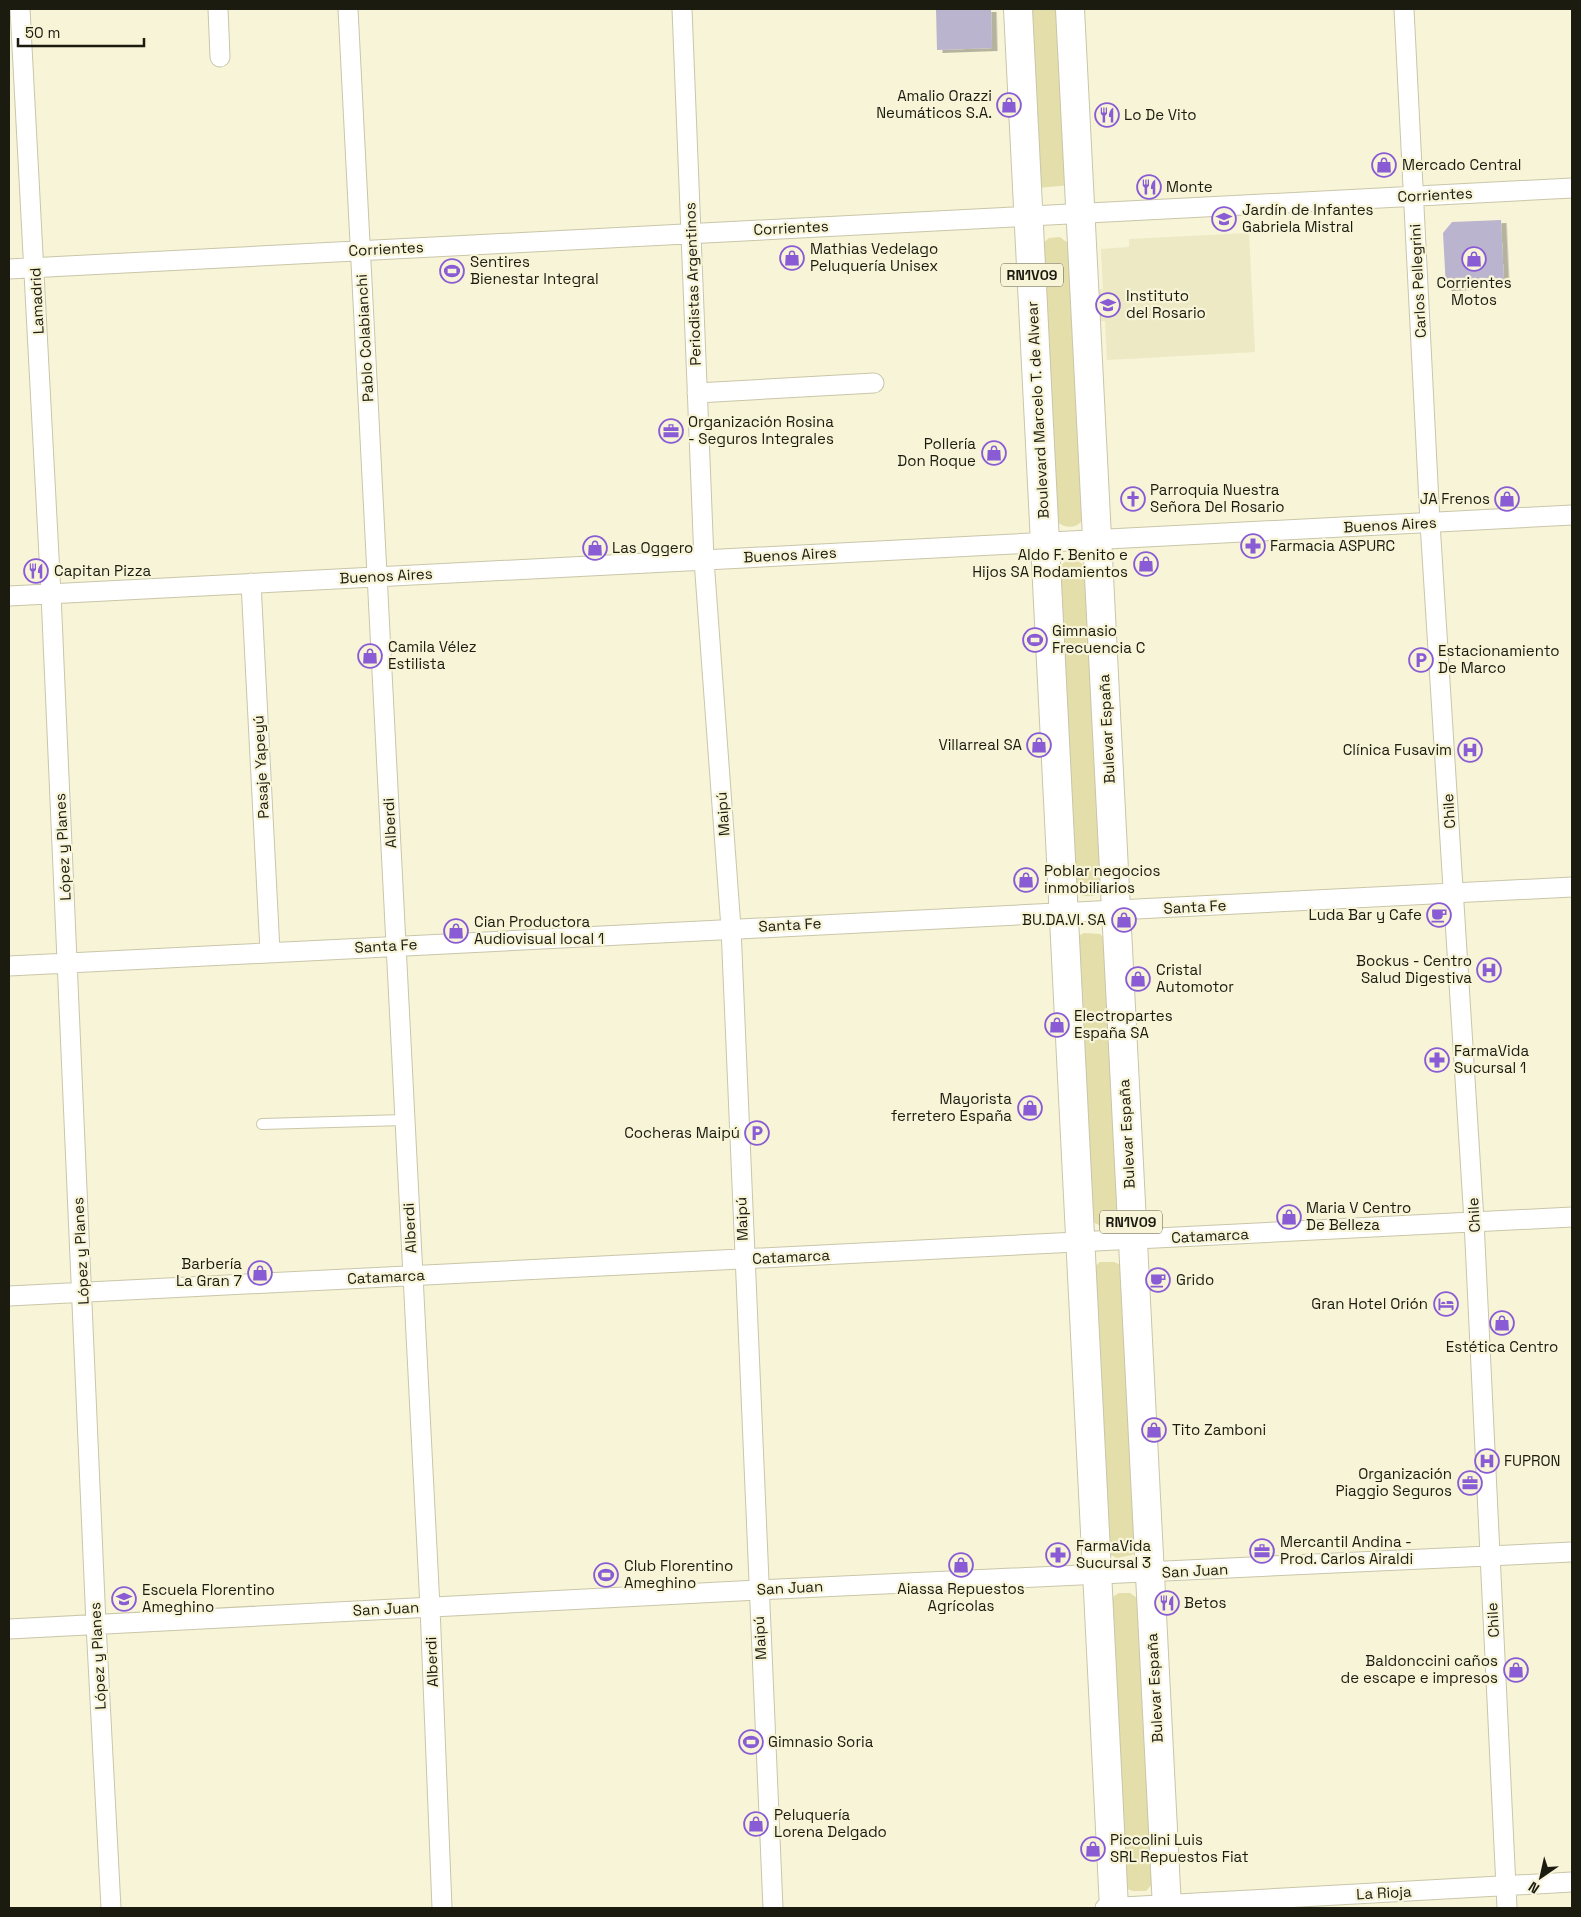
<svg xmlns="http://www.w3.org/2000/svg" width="1581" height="1917" font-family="'Space Grotesk',sans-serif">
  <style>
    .built { fill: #ece9c4 }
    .green { fill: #e3deaa }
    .building { fill: #bbb4cf; filter: url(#shadow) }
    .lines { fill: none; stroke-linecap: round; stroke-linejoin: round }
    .service-casing { stroke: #c9c6a9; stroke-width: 12 }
    .minor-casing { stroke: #c9c6a9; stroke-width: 21 }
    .primary-casing { stroke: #c9c6a9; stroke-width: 30 }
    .service { stroke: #fff; stroke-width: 10 }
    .minor { stroke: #fff; stroke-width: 19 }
    .primary { stroke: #fff; stroke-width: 28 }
    .labels { text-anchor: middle; stroke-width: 4.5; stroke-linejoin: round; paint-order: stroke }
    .shield { fill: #f7f4d7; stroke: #5e5c4c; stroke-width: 1 }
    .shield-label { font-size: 14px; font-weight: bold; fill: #1c1b10 }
    .poi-label { font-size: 15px; fill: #1c1b10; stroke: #f7f4d7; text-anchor: start }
    .street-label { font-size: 15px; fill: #1c1b10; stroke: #f7f4d7 }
  </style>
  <defs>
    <filter id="shadow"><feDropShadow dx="5.5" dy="3" stdDeviation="0" flood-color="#0004"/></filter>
  </defs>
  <rect width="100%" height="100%" fill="#f7f4d7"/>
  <path class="built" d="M1249 233 1255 352 1107 360 1105 321H1099L1098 290 1103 289 1101 249 1129 247V239Z"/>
  <path class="green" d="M1029 9H1059L1069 185 1038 188Z
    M1060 237 1069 244 1082 521C1074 530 1062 528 1055 519L1042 244 1049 238Z
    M1077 561 1085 565 1101 891C1095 898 1082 898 1075 891L1059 567 1065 562Z
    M1084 933 1100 934 1106 940 1119 1220C1112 1227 1099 1228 1092 1221L1078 936Z
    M1100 1262H1114L1121 1265 1137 1548 1132 1555 1117 1558 1109 1554 1094 1267Z
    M1119 1593H1130L1140 1600 1154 1882 1146 1891H1133L1125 1888 1111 1598Z"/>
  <path class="building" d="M936 9H991L992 48 937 50Z
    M1501 220 1504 285 1446 288 1443 233 1452 222Z"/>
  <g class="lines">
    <g class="service-casing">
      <path id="service" d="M262 1124 404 1120"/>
    </g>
    <g class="minor-casing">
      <path id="minor" d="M20 9 51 594 96 1624 111 1908
        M218 9 220 57
        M348 9 430 1607 442 1908
        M682 9 704 560 731 928 773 1908
        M1404 9 1430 523 1474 1221 1507 1908
        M9 269 1572 188
        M697 393 874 383
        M251 583 270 951
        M9 596 1572 515
        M9 966 1572 887
        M9 1296 1572 1217
        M9 1629 758 1590 1572 1552
        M1105 1908 1572 1882"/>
    </g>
    <g class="primary-casing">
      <path id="primary" d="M1018 9 1114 1908
        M1070 9 1167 1908"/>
    </g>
    <use href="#service" class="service"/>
    <use href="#minor" class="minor"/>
    <use href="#primary" class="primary"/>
  </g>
  <defs>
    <g id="shop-ring" transform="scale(1.25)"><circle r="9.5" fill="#f7f4d7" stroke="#895bd4" stroke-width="1.5"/><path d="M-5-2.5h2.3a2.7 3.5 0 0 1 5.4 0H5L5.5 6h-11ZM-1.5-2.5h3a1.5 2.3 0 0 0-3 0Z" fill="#895bd4"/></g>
    <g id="restaurant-ring" transform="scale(1.25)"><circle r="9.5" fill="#f7f4d7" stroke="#895bd4" stroke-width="1.5"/><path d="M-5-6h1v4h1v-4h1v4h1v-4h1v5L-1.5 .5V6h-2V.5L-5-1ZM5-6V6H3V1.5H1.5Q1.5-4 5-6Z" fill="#895bd4"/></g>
    <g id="school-ring" transform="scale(1.25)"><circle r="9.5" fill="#f7f4d7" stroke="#895bd4" stroke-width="1.5"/><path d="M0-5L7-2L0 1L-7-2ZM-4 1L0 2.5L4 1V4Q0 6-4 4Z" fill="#895bd4"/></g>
    <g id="stadium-ring" transform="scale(1.25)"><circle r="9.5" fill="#f7f4d7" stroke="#895bd4" stroke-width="1.5"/><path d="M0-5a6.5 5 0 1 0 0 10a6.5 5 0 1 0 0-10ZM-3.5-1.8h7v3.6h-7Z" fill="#895bd4"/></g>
    <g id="office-ring" transform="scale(1.25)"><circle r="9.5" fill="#f7f4d7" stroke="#895bd4" stroke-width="1.5"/><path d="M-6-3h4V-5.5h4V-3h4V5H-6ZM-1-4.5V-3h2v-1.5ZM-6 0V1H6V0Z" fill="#895bd4"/></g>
    <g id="church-ring" transform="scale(1.25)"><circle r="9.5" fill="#f7f4d7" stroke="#895bd4" stroke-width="1.5"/><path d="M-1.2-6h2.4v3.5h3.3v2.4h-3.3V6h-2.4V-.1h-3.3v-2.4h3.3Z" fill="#895bd4"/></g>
    <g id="pharmacy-ring" transform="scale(1.25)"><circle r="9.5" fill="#f7f4d7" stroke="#895bd4" stroke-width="1.5"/><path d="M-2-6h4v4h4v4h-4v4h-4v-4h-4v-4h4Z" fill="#895bd4"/></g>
    <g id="parking-ring" transform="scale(1.25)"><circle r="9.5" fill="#f7f4d7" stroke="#895bd4" stroke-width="1.5"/><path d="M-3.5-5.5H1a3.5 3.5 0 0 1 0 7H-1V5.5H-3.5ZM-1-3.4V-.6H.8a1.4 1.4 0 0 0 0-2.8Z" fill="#895bd4"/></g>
    <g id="hospital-ring" transform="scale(1.25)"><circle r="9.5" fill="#f7f4d7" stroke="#895bd4" stroke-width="1.5"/><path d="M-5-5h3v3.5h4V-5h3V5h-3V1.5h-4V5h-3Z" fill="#895bd4"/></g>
    <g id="cafe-ring" transform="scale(1.25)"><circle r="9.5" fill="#f7f4d7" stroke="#895bd4" stroke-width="1.5"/><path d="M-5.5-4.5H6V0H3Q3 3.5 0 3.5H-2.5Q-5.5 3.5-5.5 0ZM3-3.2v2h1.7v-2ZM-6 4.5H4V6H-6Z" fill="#895bd4"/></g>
    <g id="hotel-ring" transform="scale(1.25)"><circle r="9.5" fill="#f7f4d7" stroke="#895bd4" stroke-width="1.5"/><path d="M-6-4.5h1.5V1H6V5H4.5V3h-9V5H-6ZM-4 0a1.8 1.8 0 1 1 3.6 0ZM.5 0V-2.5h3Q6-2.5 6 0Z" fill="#895bd4"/></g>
  </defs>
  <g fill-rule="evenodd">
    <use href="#shop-ring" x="1009" y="105"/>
    <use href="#restaurant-ring" x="1107" y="115"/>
    <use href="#shop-ring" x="1384" y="165"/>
    <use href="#restaurant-ring" x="1149" y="187"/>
    <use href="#school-ring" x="1224" y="219"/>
    <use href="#shop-ring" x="792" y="258"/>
    <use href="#shop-ring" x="1474" y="259"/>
    <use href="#stadium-ring" x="452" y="271"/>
    <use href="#school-ring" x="1108" y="305"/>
    <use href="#office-ring" x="671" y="431"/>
    <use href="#shop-ring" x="994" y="453"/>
    <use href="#church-ring" x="1133" y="499"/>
    <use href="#shop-ring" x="1507" y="499"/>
    <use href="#pharmacy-ring" x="1253" y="546"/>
    <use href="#shop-ring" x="595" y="548"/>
    <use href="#shop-ring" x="1146" y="564"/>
    <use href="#restaurant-ring" x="36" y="571"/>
    <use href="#stadium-ring" x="1035" y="640"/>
    <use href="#shop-ring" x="370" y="656"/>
    <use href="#parking-ring" x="1421" y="660"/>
    <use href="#shop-ring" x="1039" y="745"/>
    <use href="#hospital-ring" x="1470" y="750"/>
    <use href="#shop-ring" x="1026" y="880"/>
    <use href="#cafe-ring" x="1439" y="915"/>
    <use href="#shop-ring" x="1124" y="920"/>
    <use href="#shop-ring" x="456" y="931"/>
    <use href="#hospital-ring" x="1489" y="970"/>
    <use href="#shop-ring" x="1138" y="979"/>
    <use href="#shop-ring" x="1057" y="1025"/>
    <use href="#pharmacy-ring" x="1437" y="1060"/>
    <use href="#shop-ring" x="1030" y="1108"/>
    <use href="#parking-ring" x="757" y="1133"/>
    <use href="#shop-ring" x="1289" y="1217"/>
    <use href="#shop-ring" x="260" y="1273"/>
    <use href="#cafe-ring" x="1158" y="1280"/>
    <use href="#hotel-ring" x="1446" y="1304"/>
    <use href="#shop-ring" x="1502" y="1323"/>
    <use href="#shop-ring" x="1154" y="1430"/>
    <use href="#hospital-ring" x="1487" y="1461"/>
    <use href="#office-ring" x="1470" y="1483"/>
    <use href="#office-ring" x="1262" y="1551"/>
    <use href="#pharmacy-ring" x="1058" y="1555"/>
    <use href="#shop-ring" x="961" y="1565"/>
    <use href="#stadium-ring" x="606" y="1575"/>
    <use href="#school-ring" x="124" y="1599"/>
    <use href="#restaurant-ring" x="1167" y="1603"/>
    <use href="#shop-ring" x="1516" y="1670"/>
    <use href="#stadium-ring" x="751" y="1742"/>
    <use href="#shop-ring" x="756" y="1824"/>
    <use href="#shop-ring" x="1093" y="1849"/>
  </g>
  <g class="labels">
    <g class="shield">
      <rect x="1001" y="263.5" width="62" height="23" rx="4"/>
      <rect x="1100" y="1210.5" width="62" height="23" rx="4"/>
    </g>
    <g class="shield-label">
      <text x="1032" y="280">RN1V09</text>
      <text x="1131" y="1227">RN1V09</text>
    </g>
    <g class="poi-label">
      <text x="992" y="101" text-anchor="end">Amalio Orazzi<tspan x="992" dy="17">Neumáticos S.A.</tspan></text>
      <text x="1124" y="120">Lo De Vito</text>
      <text x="1402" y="170">Mercado Central</text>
      <text x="1166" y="192">Monte</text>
      <text x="1242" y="215">Jardín de Infantes<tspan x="1242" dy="17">Gabriela Mistral</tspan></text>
      <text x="810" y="254">Mathias Vedelago<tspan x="810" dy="17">Peluquería Unisex</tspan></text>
      <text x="470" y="267">Sentires<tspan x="470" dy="17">Bienestar Integral</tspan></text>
      <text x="1474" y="288" text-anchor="middle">Corrientes<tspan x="1474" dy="17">Motos</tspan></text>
      <text x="1126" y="301">Instituto<tspan x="1126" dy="17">del Rosario</tspan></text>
      <text x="688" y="427">Organización Rosina<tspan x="688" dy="17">- Seguros Integrales</tspan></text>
      <text x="976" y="449" text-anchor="end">Pollería<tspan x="976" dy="17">Don Roque</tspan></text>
      <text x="1150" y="495">Parroquia Nuestra<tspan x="1150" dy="17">Señora Del Rosario</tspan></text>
      <text x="1490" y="504" text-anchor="end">JA Frenos</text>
      <text x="1270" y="551">Farmacia ASPURC</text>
      <text x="612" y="553">Las Oggero</text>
      <text x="1128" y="560" text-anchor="end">Aldo F. Benito e<tspan x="1128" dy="17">Hijos SA Rodamientos</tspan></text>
      <text x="54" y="576">Capitan Pizza</text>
      <text x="1052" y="636">Gimnasio<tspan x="1052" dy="17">Frecuencia C</tspan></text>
      <text x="388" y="652">Camila Vélez<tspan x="388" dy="17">Estilista</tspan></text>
      <text x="1438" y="656">Estacionamiento<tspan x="1438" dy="17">De Marco</tspan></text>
      <text x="1022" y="750" text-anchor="end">Villarreal SA</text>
      <text x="1452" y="755" text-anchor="end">Clínica Fusavim</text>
      <text x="1044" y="876">Poblar negocios<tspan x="1044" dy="17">inmobiliarios</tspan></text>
      <text x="1422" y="920" text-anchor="end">Luda Bar y Cafe</text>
      <text x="1106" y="925" text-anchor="end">BU.DA.VI. SA</text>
      <text x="474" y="927">Cian Productora<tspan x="474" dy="17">Audiovisual local 1</tspan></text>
      <text x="1472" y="966" text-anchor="end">Bockus - Centro<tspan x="1472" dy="17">Salud Digestiva</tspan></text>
      <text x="1156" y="975">Cristal<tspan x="1156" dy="17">Automotor</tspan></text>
      <text x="1074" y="1021">Electropartes<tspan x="1074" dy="17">España SA</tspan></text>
      <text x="1454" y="1056">FarmaVida<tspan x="1454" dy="17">Sucursal 1</tspan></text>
      <text x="1012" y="1104" text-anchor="end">Mayorista<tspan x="1012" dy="17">ferretero España</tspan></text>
      <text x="740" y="1138" text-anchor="end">Cocheras Maipú</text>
      <text x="1306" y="1213">Maria V Centro<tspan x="1306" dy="17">De Belleza</tspan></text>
      <text x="242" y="1269" text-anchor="end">Barbería<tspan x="242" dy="17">La Gran 7</tspan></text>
      <text x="1176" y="1285">Grido</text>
      <text x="1428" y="1309" text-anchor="end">Gran Hotel Orión</text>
      <text x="1502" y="1352" text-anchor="middle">Estética Centro</text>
      <text x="1172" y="1435">Tito Zamboni</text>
      <text x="1504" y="1466">FUPRON</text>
      <text x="1452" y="1479" text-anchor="end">Organización<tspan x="1452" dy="17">Piaggio Seguros</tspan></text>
      <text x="1280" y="1547">Mercantil Andina -<tspan x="1280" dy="17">Prod. Carlos Airaldi</tspan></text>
      <text x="1076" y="1551">FarmaVida<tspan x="1076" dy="17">Sucursal 3</tspan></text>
      <text x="624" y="1571">Club Florentino<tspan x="624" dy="17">Ameghino</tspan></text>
      <text x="961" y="1594" text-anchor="middle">Aiassa Repuestos<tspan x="961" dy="17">Agrícolas</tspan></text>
      <text x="142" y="1595">Escuela Florentino<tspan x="142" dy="17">Ameghino</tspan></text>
      <text x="1184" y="1608">Betos</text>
      <text x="1498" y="1666" text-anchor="end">Baldonccini caños<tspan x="1498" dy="17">de escape e impresos</tspan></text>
      <text x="768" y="1747">Gimnasio Soria</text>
      <text x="774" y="1820">Peluquería<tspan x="774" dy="17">Lorena Delgado</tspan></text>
      <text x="1110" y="1845">Piccolini Luis<tspan x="1110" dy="17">SRL Repuestos Fiat</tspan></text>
    </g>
    <g class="street-label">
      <text transform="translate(1435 195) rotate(-3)" y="5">Corrientes</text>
      <text transform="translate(791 228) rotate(-3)" y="5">Corrientes</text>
      <text transform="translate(386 249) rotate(-3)" y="5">Corrientes</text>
      <text transform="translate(1418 281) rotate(-93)" y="5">Carlos Pellegrini</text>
      <text transform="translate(693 284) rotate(-92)" y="5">Periodistas Argentinos</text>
      <text transform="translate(37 301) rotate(-93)" y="5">Lamadrid</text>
      <text transform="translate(365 338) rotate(-93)" y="5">Pablo Colabianchi</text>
      <text transform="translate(1038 410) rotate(-93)" y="5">Boulevard Marcelo T. de Alvear</text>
      <text transform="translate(1390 525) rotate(-3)" y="5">Buenos Aires</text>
      <text transform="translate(790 555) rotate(-3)" y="5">Buenos Aires</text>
      <text transform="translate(386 576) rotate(-3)" y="5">Buenos Aires</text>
      <text transform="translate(1107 729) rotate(-93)" y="5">Bulevar España</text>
      <text transform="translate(261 767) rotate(-93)" y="5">Pasaje Yapeyú</text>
      <text transform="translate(1449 811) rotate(-94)" y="5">Chile</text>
      <text transform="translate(723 814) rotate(-94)" y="5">Maipú</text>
      <text transform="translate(390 823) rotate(-93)" y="5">Alberdi</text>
      <text transform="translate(63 847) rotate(-93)" y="5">López y Planes</text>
      <text transform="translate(1195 907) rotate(-3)" y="5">Santa Fe</text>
      <text transform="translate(790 925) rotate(-3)" y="5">Santa Fe</text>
      <text transform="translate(386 946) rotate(-3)" y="5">Santa Fe</text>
      <text transform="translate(1127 1134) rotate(-93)" y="5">Bulevar España</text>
      <text transform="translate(1474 1215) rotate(-93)" y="5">Chile</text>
      <text transform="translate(742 1219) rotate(-92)" y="5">Maipú</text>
      <text transform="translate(410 1228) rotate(-93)" y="5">Alberdi</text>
      <text transform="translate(1210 1236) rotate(-3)" y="5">Catamarca</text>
      <text transform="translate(81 1251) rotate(-93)" y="5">López y Planes</text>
      <text transform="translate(791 1257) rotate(-3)" y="5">Catamarca</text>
      <text transform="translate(386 1277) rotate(-3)" y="5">Catamarca</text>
      <text transform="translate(1195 1571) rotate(-3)" y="5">San Juan</text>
      <text transform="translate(790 1588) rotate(-3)" y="5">San Juan</text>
      <text transform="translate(386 1609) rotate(-3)" y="5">San Juan</text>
      <text transform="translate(1493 1620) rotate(-93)" y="5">Chile</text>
      <text transform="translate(760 1638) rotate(-93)" y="5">Maipú</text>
      <text transform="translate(98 1656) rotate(-93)" y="5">López y Planes</text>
      <text transform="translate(432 1662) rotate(-92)" y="5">Alberdi</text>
      <text transform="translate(1155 1688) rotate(-93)" y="5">Bulevar España</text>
      <text transform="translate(1384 1893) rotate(-3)" y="5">La Rioja</text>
    </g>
  </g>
  <rect width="1581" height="1917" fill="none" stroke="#1c1b10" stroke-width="20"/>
  <g transform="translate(1541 1877) rotate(214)" stroke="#f7f4d7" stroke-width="4" paint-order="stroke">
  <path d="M0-4L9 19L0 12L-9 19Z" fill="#1c1b10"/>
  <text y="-8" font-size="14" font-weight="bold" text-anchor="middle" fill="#1c1b10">N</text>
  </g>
  <path d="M18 38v8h126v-8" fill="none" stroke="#1c1b10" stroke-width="2.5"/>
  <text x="25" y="38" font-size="15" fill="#1c1b10" stroke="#f7f4d7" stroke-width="4" paint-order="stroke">50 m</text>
</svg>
